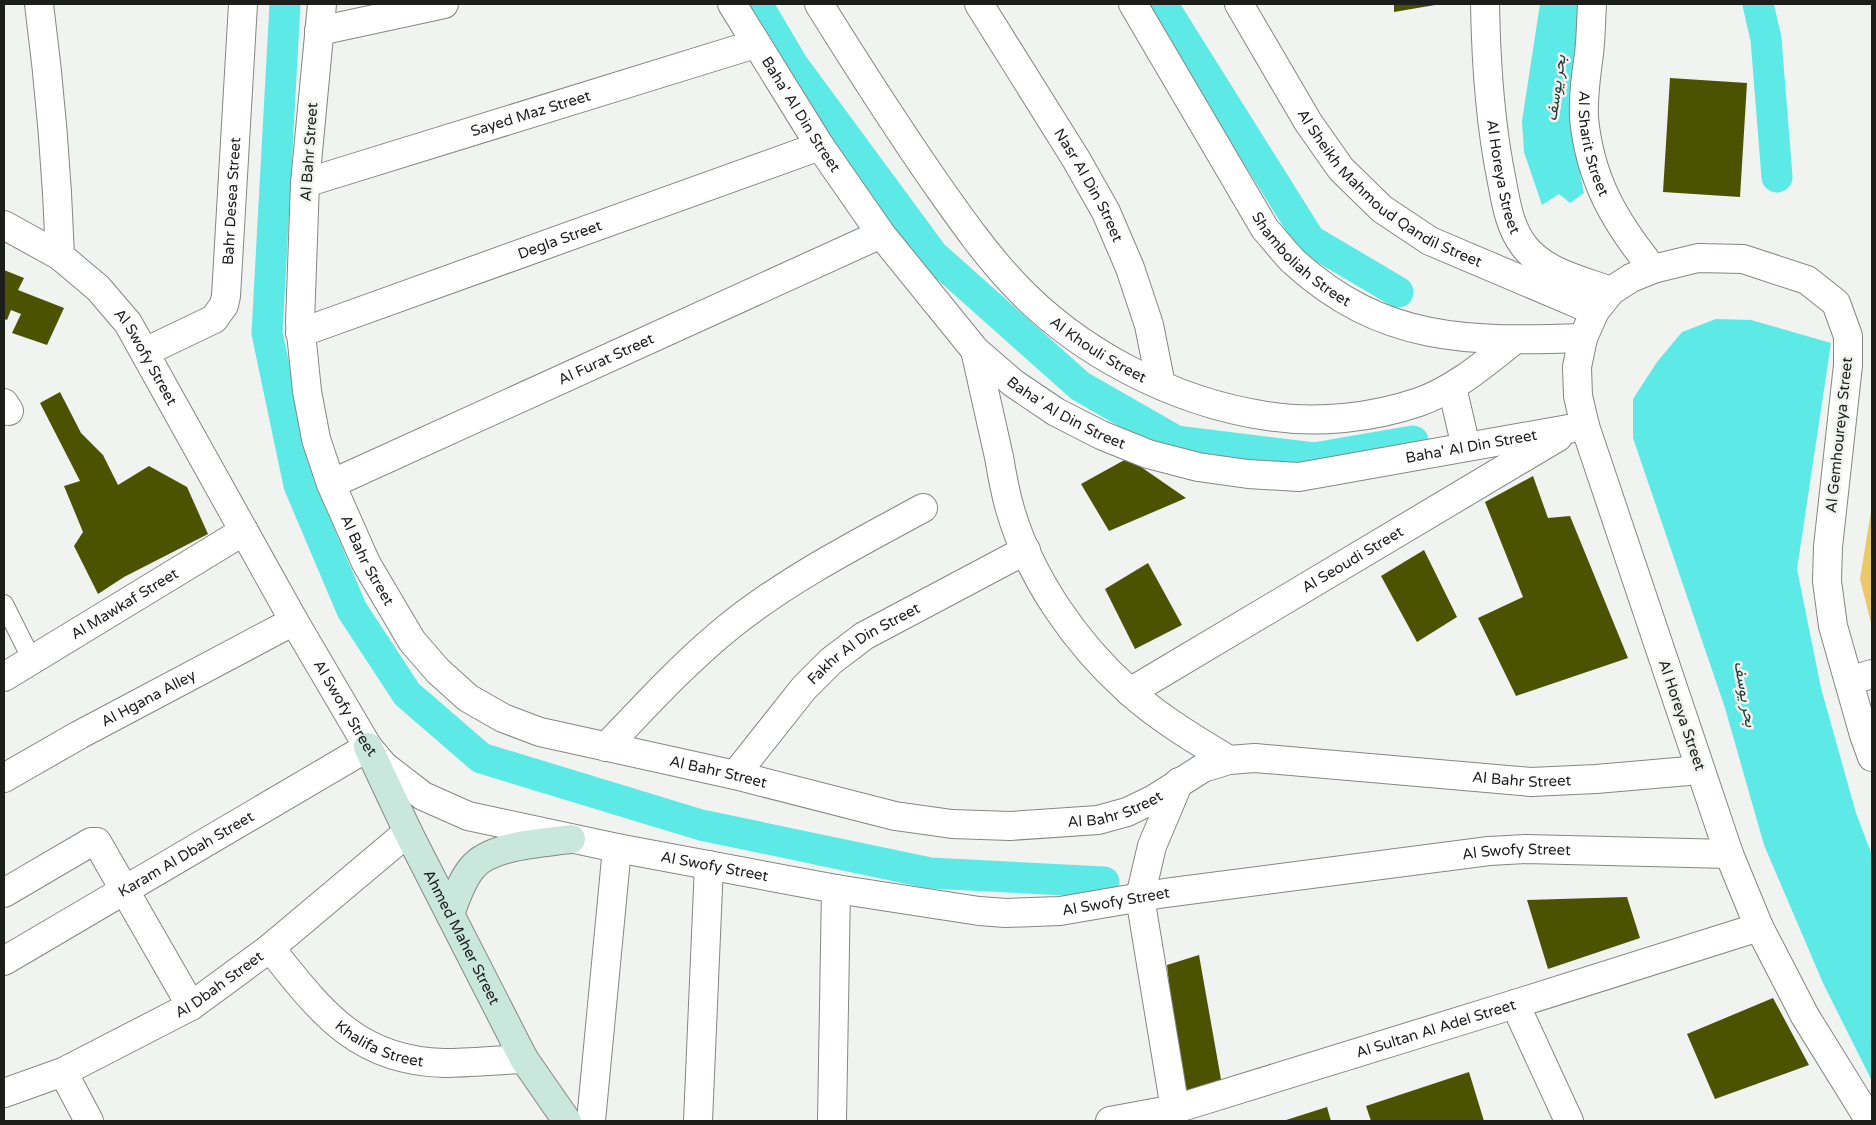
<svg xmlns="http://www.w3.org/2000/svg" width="1876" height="1125" font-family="'Varela Round',Vazirmatn,sans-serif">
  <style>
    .green { fill: #ebc86a }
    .water { fill: #5de9e5 }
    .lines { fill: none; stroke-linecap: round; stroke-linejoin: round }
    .canal { stroke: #5de9e5; stroke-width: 31 }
    .building { fill: #4c5300 }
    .service-casing { stroke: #848784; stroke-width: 20 }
    .minor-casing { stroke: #848784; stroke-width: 30 }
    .tertiary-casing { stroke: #848784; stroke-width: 30 }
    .secondary-casing { stroke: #848784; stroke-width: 30 }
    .service { stroke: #fff; stroke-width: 18 }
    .minor { stroke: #fff; stroke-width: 28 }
    .tertiary { stroke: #fff; stroke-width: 28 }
    .secondary { stroke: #cae7dd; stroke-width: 28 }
    .labels { text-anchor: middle; stroke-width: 5; stroke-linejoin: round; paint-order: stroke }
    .street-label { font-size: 15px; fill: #1d1e1c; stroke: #f0f3ef }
    .water-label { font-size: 16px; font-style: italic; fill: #213938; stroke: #f0f3ef }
  </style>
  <rect width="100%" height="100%" fill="#f0f3ef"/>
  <path class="green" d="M1872 505V627L1860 579Z"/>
  <path class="water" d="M1540 4H1582L1569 118 1584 193 1570 203 1559 194 1542 205 1524 152 1522 121Z
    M1716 319 1751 320 1831 343 1797 569 1821 688 1856 813 1872 855V1081L1823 983 1764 845 1725 708 1633 438V399L1657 362 1682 332Z"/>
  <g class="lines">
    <path class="canal" d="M285 4 267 333 299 485 352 610 407 694 481 758 701 825 930 873 1104 882
      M757 4 793 65 933 255 1080 386 1176 441 1314 458 1413 441
      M1162 4 1310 240 1398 292
      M1758 4 1766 39 1777 177"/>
  </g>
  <path class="building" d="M1394 4H1434L1435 5 1394 12Z
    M1670 78 1747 83 1740 197 1663 192Z
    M4 270 24 278 18 290 64 308 47 345 12 333 21 314 11 310 7 320 4 319Z
    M60 392 81 433 103 455 118 485 149 466 187 487 208 534 124 577 98 594 74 546 83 532 64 486 80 481 40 403Z
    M1128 458 1186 498 1109 531 1081 484Z
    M1533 476 1548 518 1570 516 1628 658 1516 696 1478 618 1523 597 1485 502Z
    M1424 550 1457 617 1417 642 1381 576Z
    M1148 563 1182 625 1135 649 1105 589Z
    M1627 897 1640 938 1548 969 1527 900Z
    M1199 955 1222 1085 1181 1094 1167 965Z
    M1773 998 1809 1065 1715 1099 1687 1034Z
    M1469 1072 1484 1121H1371L1366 1106Z
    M1327 1107 1331 1121H1283Z"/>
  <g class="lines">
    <g class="service-casing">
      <path id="service" d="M4 604 32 660"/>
    </g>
    <g class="minor-casing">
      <g id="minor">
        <path d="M39 4C50 88 57 171 60 256"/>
        <path id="s1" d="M322 4 305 183 300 323 307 391 316 439 331 484 366 563 412 641 438 671 468 698 503 718 540 732 735 775 895 816 952 824 1010 826 1098 820 1127 812 1154 799 1203 768 1229 760 1255 758 1531 782 1596 779 1700 770"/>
        <path id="s2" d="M732 4 820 146 881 234 975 350 1013 383 1056 412 1101 435 1148 454 1198 467 1248 474 1299 477 1585 426"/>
        <path id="s3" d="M819 4C857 65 896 126 937 185 961 219 984 252 1012 282 1077 352 1173 402 1267 416 1317 424 1372 418 1419 402 1455 389 1483 365 1513 341"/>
        <path id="s4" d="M979 4 1076 159 1106 212 1130 268 1149 325 1161 385"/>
        <path id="s5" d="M1133 4 1265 229C1275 240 1283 251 1293 261 1382 343 1470 342 1583 338"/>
        <path id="s6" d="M1239 4 1308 122 1341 169 1382 209 1430 241 1595 311"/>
        <path id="s7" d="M1485 4C1486 63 1490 124 1502 182 1506 204 1510 228 1524 246 1545 273 1581 280 1611 291"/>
        <path id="s8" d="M1592 4C1591 20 1591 37 1589 54 1586 75 1583 96 1584 118 1590 180 1615 222 1653 269"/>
        <path d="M319 31 444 4"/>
        <path id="s9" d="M305 183 755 44"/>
        <path id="s10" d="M300 333 820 146"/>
        <path d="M975 350C983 386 991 422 999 457 1002 475 1005 492 1010 509 1030 578 1076 644 1129 691 1159 718 1194 739 1229 760"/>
        <path id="s11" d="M145 352 214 319 224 305 226 296 243 4"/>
        <path d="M1452 387 1466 447"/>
        <path d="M4 403 9 411"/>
        <path id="s12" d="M331 484 881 234"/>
        <path id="s13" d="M4 677 244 531"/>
        <path d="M1849 681 1872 674"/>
        <path id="s14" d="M1130 692 1558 437"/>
        <path d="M606 747C646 705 686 661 731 625 790 578 857 544 923 508"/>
        <path id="s15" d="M735 775 804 688 831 661 864 636 1026 550"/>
        <path id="s16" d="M4 778 79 735 294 621"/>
        <path d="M4 893 91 842H97L191 1006"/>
        <path id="s17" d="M270 948C320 1010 356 1061 444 1063 470 1063 497 1060 524 1059"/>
        <path id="s18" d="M4 961 368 747"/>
        <path d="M1515 1004 1569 1121"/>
        <path d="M63 1072 89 1121"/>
        <path id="s19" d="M4 1093 63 1072 191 1006 270 948 408 832"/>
        <path d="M1175 1109 1140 897 1152 846 1179 782"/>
        <path d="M591 1121 617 848"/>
        <path d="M698 1121 709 865"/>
        <path d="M832 1121 836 889"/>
        <path id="s20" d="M1110 1121 1175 1109 1515 1004 1759 927"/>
      </g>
    </g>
    <g class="tertiary-casing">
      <g id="tertiary">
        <path id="s21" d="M4 225 60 256 98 288 128 323 294 621 368 747 384 766 423 796 468 816 617 848 836 889 979 911 1006 913 1060 911 1165 893 1489 851 1526 849 1729 854"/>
        <path d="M1870 1121 1805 1016 1759 927 1729 854 1585 426 1578 396 1577 367 1583 338 1595 311 1611 291 1631 278 1653 269 1698 258 1743 259 1807 280 1836 303 1848 336V365L1828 547 1827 581 1833 626 1864 735 1872 757"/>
      </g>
    </g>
    <g class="secondary-casing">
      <g id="secondary">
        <path id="s22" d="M368 747 408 832 524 1059 567 1121"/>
        <path d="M450 914C456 899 461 881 472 868 490 845 543 843 571 839"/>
      </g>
    </g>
    <use href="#service" class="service"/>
    <use href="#minor" class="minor"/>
    <use href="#tertiary" class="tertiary"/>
    <use href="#secondary" class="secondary"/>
  </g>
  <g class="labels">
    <g class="street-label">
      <text dy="5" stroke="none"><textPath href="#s9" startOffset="236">Sayed Maz Street</textPath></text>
      <text dy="5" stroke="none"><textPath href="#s2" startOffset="130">Baha' Al Din Street</textPath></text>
      <text dy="5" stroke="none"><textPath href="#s8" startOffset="141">Al Sharit Street</textPath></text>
      <text transform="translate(309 152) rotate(-86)" y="5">Al Bahr Street</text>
      <text dy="5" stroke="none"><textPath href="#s7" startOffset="174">Al Horeya Street</textPath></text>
      <text dy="5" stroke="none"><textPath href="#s6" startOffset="244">Al Sheikh Mahmoud Qandil Street</textPath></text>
      <text dy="5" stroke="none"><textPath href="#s4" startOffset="212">Nasr Al Din Street</textPath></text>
      <text dy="5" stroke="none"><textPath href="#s11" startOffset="198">Bahr Desea Street</textPath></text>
      <text dy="5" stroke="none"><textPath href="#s10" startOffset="276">Degla Street</textPath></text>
      <text dy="5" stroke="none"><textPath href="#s5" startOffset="308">Shamboliah Street</textPath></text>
      <text dy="5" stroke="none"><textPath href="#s3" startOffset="449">Al Khouli Street</textPath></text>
      <text dy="5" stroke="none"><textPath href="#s21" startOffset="198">Al Swofy Street</textPath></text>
      <text dy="5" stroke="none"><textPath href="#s12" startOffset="302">Al Furat Street</textPath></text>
      <text dy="5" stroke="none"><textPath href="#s2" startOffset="535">Baha' Al Din Street</textPath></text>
      <text transform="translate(1839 435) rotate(-84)" y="5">Al Gemhoureya Street</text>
      <text dy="5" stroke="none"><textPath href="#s2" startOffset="955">Baha' Al Din Street</textPath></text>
      <text dy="5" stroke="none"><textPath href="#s1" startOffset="569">Al Bahr Street</textPath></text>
      <text dy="5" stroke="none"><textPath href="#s14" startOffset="259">Al Seoudi Street</textPath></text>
      <text dy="5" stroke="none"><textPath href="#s13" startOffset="141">Al Mawkaf Street</textPath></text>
      <text dy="5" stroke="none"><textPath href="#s15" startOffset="186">Fakhr Al Din Street</textPath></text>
      <text dy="5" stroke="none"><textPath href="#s16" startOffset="165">Al Hgana Alley</textPath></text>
      <text dy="5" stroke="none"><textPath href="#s21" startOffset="602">Al Swofy Street</textPath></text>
      <text transform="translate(1682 715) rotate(71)" y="5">Al Horeya Street</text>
      <text dy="5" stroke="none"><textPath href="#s1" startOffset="1004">Al Bahr Street</textPath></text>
      <text dy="5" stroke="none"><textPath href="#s1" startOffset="1829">Al Bahr Street</textPath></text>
      <text dy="5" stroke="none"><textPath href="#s1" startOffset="1409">Al Bahr Street</textPath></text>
      <text dy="5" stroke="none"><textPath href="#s21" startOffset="1832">Al Swofy Street</textPath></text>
      <text dy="5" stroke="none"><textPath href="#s18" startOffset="211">Karam Al Dbah Street</textPath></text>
      <text dy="5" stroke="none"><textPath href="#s21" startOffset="1022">Al Swofy Street</textPath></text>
      <text dy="5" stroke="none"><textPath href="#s21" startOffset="1428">Al Swofy Street</textPath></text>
      <text dy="5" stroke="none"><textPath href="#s22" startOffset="212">Ahmed Maher Street</textPath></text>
      <text dy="5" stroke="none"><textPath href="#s19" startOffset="242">Al Dbah Street</textPath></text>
      <text dy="5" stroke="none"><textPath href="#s20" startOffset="339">Al Sultan Al Adel Street</textPath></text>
      <text dy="5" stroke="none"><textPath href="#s17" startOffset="149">Khalifa Street</textPath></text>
    </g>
    <g class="water-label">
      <text transform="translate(1555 88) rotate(-82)" y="6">بحر يوسف</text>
      <text transform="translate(1746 694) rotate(80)" y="6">بحر يوسف</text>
    </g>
  </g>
  <rect width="1876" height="1125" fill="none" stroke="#1d1e1c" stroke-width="10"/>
</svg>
